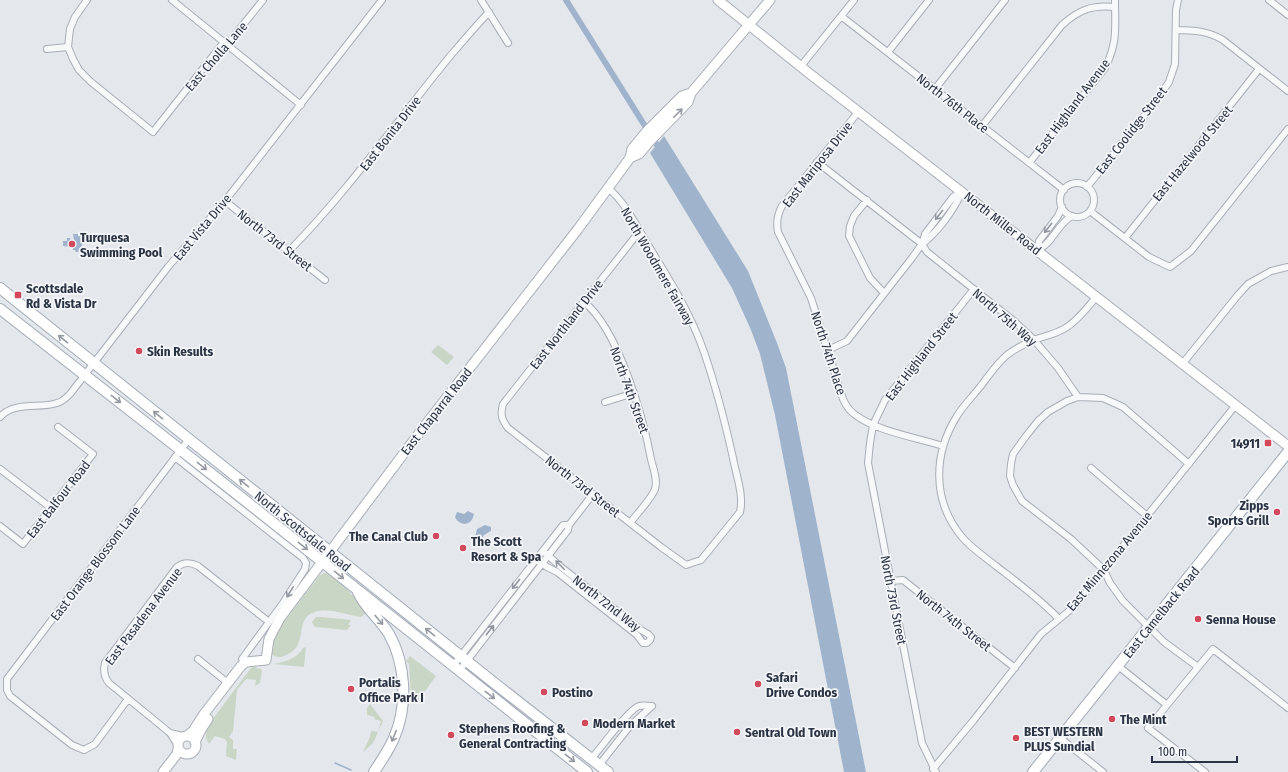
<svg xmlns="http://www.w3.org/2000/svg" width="1288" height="772" font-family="'Fira Sans Condensed',sans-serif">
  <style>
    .green { fill: #c9d6c5 }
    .water { fill: #9fb4cc }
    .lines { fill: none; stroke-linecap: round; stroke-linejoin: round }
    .stream { stroke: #9fb4cc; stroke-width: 1.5 }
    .canal { stroke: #9fb4cc; stroke-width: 6 }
    .street-casing { stroke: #a9aeb7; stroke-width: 8 }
    .secondary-casing { stroke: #a9aeb7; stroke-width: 11 }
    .primary-casing { stroke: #a3abb8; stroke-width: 12 }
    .street { stroke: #f7f8fa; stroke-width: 6 }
    .secondary { stroke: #fff; stroke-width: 9 }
    .primary { stroke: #fff; stroke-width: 10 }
    .oneway { stroke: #959aa2 }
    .oneway2 { stroke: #9196a0 }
    .poi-dot { fill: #d1495b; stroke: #f4f6f9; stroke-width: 1.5 }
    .labels { text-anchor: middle; stroke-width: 3.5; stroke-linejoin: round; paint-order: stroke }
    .street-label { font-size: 13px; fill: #2b3445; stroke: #f4f6f9 }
    .poi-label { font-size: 13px; font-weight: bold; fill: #2b3445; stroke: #f4f6f9; text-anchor: start }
  </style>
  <rect width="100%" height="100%" fill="#e4e7ec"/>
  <path class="green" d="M438 345 454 357 447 365 431 352Z
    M324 573H327L345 587 368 612 361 617C348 615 325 606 312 613 294 622 309 646 286 655 282 657 279 658 274 656L271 651 276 632 320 575Z
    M316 617H322L351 620 348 625H351L347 630 315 627 312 622Z
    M306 647 304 667 273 664C285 662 297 659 303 648Z
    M410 656 436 676 417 702 411 697 409 664 406 661Z
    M254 666 259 669 260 668 262 671 260 683 255 686 256 680 246 679 237 690 233 731 229 737 233 740V749H237L236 760 226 756 227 742 225 739 215 736 209 744 206 738V728L251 668Z
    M370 704 383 721 373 743 363 752 370 737 371 731 378 732 381 721 374 719 375 717 367 715V708Z"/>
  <path class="water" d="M664 136 748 271 777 343 786 368 866 772H844L775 415 760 354 751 330 732 288 650 153Z
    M73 234H78V236H81V239H84L81 248 78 252H76L75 250H73L72 247 63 246V241H67V238H70L71 240H74Z
    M468 511 474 514C472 526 460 527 455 517L457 512 464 514Z
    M485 525 491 527V531L484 535 481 541H477L475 537 477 529Z"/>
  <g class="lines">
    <path class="stream" d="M335 763 351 770"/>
    <path class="canal" d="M566 0 660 150"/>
    <g class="street-casing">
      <path id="street" d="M87 0 75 17 70 29 68 47 73 59 79 70 91 82 153 132 224 42 230 41 263 0
        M172 0 301 105
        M481 0 508 43
        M1269 0 1288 15
        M841 16 1064 190
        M1176 30C1194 30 1208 31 1223 40L1288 91
        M47 49 68 47
        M888 52 929 0
        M801 66 854 0
        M935 89 1005 0
        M859 111 782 206C777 215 776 222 778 232L811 298 843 399C846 406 850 412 857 416 877 431 918 438 943 446
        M982 126 1062 25C1080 9 1092 5 1115 7
        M817 162 922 244 927 252 1015 322 1034 340 1058 368 1078 397 1103 398 1123 407 1189 464
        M1029 163 1105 68C1118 42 1115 28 1115 0
        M1060 200a17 17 0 1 1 34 0a17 17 0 1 1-34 0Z
        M1087 187 1156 101 1169 82 1175 64 1176 10 1178 0
        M608 188C625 202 636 225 648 245 669 279 691 314 704 352 716 387 725 422 733 458 736 475 744 495 740 512L701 560 686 565 661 547 508 428C502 420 500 415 503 404L635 237 641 233
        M867 200 854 216 850 226 849 236 870 278 884 293
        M225 201 325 280
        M1090 211 1149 257 1170 267 1191 251 1288 129
        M1125 238 1259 69
        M922 244C938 232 953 211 962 192
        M1038 250 1039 241 1058 216 1062 207
        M1038 250C1053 243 1057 224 1072 216
        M289 251C348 191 397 121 451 55 463 41 476 26 489 12
        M584 302C618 329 643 416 651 459 653 468 658 480 655 489 652 498 636 515 630 523
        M828 350 847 341 912 258 922 244 925 234 953 197 962 191
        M1183 363 1238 295 1248 284 1271 271 1288 267
        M1078 397 1067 401 1048 412 1038 421 1026 436 1013 454 1011 464 1010 476 1013 485 1022 501 1071 539 1104 570 1110 583 1123 601 1164 642 1198 667
        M605 402 634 393
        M0 417C14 401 40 409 57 403 62 402 66 398 70 394L168 267 225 201 382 0
        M175 457 303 558 306 563 305 569 283 603 242 659 244 664
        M1091 468 1147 516
        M0 469 51 508
        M0 526 23 544 93 454 58 427
        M536 559 547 567 557 572 637 635 643 643H647L650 640 651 637 648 634 641 630 561 567 543 551
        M891 581 903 580 1015 668
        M1059 619C1040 599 1018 583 996 566 985 557 971 548 962 537 932 501 933 454 957 416 963 406 972 397 980 387 988 377 996 364 1007 355 1015 349 1024 344 1033 340 1045 336 1057 334 1067 327 1079 319 1088 307 1097 296
        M198 659 228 683
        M453 666 563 525H569
        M1118 666 1167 705
        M459 671 568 530 569 525 593 494
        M128 699 95 744 84 750 72 745 10 696 7 690V679L189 439
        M170 733 183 736
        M1060 738 1103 772
        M177 744 170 733 109 683C104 677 103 671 105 663L177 567C184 562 190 562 198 566L269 622
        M591 759C600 749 629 709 639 706 643 705 648 706 652 706
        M599 765 630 726 652 706
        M933 769 973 721 1041 634 1075 606 1235 406
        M936 772 922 743 868 463 870 443 873 425 885 400 974 289
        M1205 772 1148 728 1213 649 1288 708"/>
    </g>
    <g class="secondary-casing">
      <path id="secondary" d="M718 0 810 74 1288 446
        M630 158 639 154 650 141 688 102 691 93
        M178 745a9 9 0 1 1 18 0a9 9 0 1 1-18 0Z
        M187 736 193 731 204 714 241 666 246 662 266 660 269 639 280 618 423 428 578 229 630 158 632 149 647 131 682 96 691 93 697 86 770 0
        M195 742 202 728 208 719
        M163 772 177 754 178 749"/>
    </g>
    <g class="primary-casing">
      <path id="primary" d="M0 288 493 682 608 772
        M0 309 223 483 587 772
        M358 592C365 608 380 619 389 634 406 664 408 706 394 738 389 750 381 761 374 772
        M1033 772 1288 452"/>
    </g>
    <use href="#street" class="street"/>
    <use href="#secondary" class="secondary"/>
    <use href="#primary" class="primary"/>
  </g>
  <defs><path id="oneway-shaft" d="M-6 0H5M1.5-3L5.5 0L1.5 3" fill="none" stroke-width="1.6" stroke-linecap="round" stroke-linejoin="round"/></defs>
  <g class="oneway">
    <use href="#oneway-shaft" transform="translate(678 113) rotate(-45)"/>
    <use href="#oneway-shaft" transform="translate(63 339) rotate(-141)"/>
    <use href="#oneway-shaft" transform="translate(116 399) rotate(38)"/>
    <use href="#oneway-shaft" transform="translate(158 415) rotate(-141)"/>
    <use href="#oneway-shaft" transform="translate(202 466) rotate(38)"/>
    <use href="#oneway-shaft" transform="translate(244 483) rotate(-141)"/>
    <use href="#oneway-shaft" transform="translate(303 546) rotate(38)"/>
    <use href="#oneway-shaft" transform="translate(339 575) rotate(39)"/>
    <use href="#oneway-shaft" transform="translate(379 620) rotate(50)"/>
    <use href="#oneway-shaft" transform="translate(430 632) rotate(-141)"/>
    <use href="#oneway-shaft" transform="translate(490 695) rotate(38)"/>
    <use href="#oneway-shaft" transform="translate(394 736) rotate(112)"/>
    <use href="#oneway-shaft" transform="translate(570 758) rotate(38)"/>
  </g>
  <g class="oneway2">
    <use href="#oneway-shaft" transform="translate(939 215) rotate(128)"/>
    <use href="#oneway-shaft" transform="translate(1048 228) rotate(128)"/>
    <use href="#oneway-shaft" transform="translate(560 565) rotate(-135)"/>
    <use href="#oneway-shaft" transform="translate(516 584) rotate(128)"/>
    <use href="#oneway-shaft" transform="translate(290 592) rotate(122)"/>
    <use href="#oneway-shaft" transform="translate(490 630) rotate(-52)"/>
  </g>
  <g class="poi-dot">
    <circle cx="72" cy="244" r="4"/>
    <rect x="14" y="291" width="8" height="8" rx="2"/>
    <circle cx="139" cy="351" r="4"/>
    <rect x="1264" y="439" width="8" height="8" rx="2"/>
    <circle cx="1277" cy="512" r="4"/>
    <circle cx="436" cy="536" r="4"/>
    <circle cx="463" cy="548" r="4"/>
    <circle cx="1198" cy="619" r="4"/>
    <circle cx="758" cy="684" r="4"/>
    <circle cx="351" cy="689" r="4"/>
    <circle cx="544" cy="692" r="4"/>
    <circle cx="1112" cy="719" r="4"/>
    <circle cx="585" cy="723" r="4"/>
    <circle cx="737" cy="732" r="4"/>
    <circle cx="451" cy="735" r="4"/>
    <circle cx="1016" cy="738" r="4"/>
  </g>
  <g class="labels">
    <g class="street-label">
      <text transform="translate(216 56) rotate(-49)" y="5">East Cholla Lane</text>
      <text transform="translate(953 103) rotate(38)" y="5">North 76th Place</text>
      <text transform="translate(1072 106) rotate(-53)" y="5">East Highland Avenue</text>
      <text transform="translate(1131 130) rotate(-52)" y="5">East Coolidge Street</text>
      <text transform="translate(390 133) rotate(-52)" y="5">East Bonita Drive</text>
      <text transform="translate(1192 153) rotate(-51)" y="5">East Hazelwood Street</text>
      <text transform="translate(817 164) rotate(-52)" y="5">East Mariposa Drive</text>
      <text transform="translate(1003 223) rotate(38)" y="5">North Miller Road</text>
      <text transform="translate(202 227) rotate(-50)" y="5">East Vista Drive</text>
      <text transform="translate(275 240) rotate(38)" y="5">North 73rd Street</text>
      <text transform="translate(658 266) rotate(60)" y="5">North Woodmere Fairway</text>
      <text transform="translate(1005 317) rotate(41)" y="5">North 75th Way</text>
      <text transform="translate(566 324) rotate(-52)" y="5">East Northland Drive</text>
      <text transform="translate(829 353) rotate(72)" y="5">North 74th Place</text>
      <text transform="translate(921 356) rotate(-52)" y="5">East Highland Street</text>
      <text transform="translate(630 390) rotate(70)" y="5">North 74th Street</text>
      <text transform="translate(436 411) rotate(-52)" y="5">East Chaparral Road</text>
      <text transform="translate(583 486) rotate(38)" y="5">North 73rd Street</text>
      <text transform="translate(58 499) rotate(-52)" y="5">East Balfour Road</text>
      <text transform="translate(303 531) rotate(39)" y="5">North Scottsdale Road</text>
      <text transform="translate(1109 561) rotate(-50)" y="5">East Minnezona Avenue</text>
      <text transform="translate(95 563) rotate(-53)" y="5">East Orange Blossom Lane</text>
      <text transform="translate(894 600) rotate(79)" y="5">North 73rd Street</text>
      <text transform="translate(607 603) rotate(38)" y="5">North 72nd Way</text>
      <text transform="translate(1161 612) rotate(-51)" y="5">East Camelback Road</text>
      <text transform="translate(143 616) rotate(-53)" y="5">East Pasadena Avenue</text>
      <text transform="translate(954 620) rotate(38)" y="5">North 74th Street</text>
    </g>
    <g class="poi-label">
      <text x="80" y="242">Turquesa<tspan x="80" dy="15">Swimming Pool</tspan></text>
      <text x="26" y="293">Scottsdale<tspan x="26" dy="15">Rd &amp; Vista Dr</tspan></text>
      <text x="147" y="356">Skin Results</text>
      <text x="1260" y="448" text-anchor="end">14911</text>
      <text x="1269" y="510" text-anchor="end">Zipps<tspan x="1269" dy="15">Sports Grill</tspan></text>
      <text x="428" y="541" text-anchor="end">The Canal Club</text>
      <text x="471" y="546">The Scott<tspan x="471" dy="15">Resort &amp; Spa</tspan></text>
      <text x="1206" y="624">Senna House</text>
      <text x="766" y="682">Safari<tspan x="766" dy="15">Drive Condos</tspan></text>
      <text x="359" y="687">Portalis<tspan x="359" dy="15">Office Park I</tspan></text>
      <text x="552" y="697">Postino</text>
      <text x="1120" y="724">The Mint</text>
      <text x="593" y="728">Modern Market</text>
      <text x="459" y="733">Stephens Roofing &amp;<tspan x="459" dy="15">General Contracting</tspan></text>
      <text x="1024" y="736">BEST WESTERN<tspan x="1024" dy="15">PLUS Sundial</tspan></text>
      <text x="745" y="737">Sentral Old Town</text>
    </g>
  </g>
  <path d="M1152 756v6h85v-6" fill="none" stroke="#2b3445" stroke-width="2"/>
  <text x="1158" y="756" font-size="12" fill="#2b3445" stroke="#f4f6f9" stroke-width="3" paint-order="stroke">100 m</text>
</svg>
